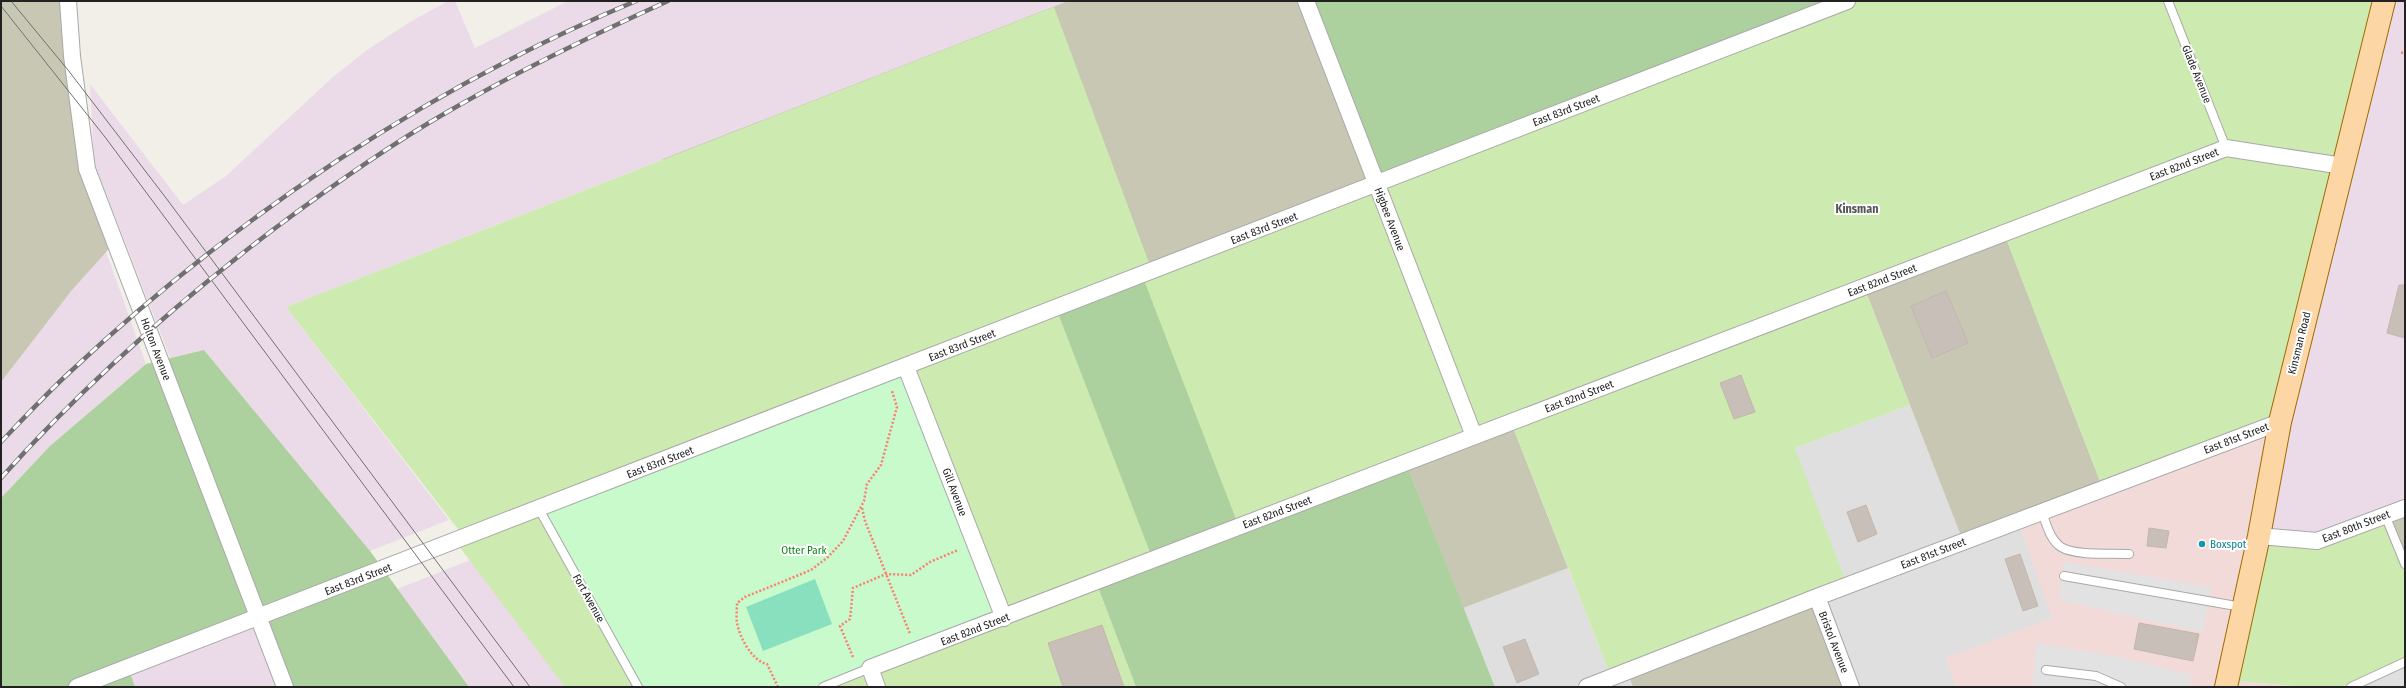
<svg xmlns="http://www.w3.org/2000/svg" width="2406" height="688" font-family="'Fira Sans Condensed',sans-serif">
  <style>
    .residential { fill: #e0dfdf }
    .commercial { fill: #f2dad9 }
    .industrial { fill: #ebdbe8 }
    .construction { fill: #c7c7b4 }
    .grass { fill: #cdebb0 }
    .forest { fill: #add19e }
    .park { fill: #c8facc }
    .pitch { fill: #88e0be }
    .parking { fill: #e2e2e2 }
    .building { fill: #c7bfb8; stroke: #c4b6ab }
    .lines { fill: none; stroke-linecap: round; stroke-linejoin: round }
    .service-casing { stroke: #a9a9a9; stroke-width: 10 }
    .minor-casing { stroke: #a9a9a9; stroke-width: 18 }
    .primary-casing { stroke: #a06b00; stroke-width: 24 }
    .path { stroke: #fa8072; stroke-width: 2.5; stroke-dasharray: 2 2; stroke-linecap: butt }
    .service { stroke: #fff; stroke-width: 8 }
    .minor { stroke: #fff; stroke-width: 16 }
    .primary { stroke: #fcd6a4; stroke-width: 22 }
    .tram { stroke: #707070; stroke-width: 1 }
    .rail-casing { stroke: #707070; stroke-width: 4.5 }
    .rail { stroke: #fff; stroke-width: 3; stroke-dasharray: 9; stroke-linecap: butt }
    .culture-dot { fill: #0f9aa8; stroke: #fff; stroke-width: 1.5 }
    .labels { text-anchor: middle; stroke-width: 4; stroke-linejoin: round; paint-order: stroke }
    .street-label { font-size: 11px; fill: #222; stroke: #fff }
    .culture-label { font-size: 11px; fill: #0d838f; stroke: #fff; text-anchor: start }
    .park-label { font-size: 11px; fill: #0c8416; stroke: #fff }
    .neighbourhood-label { font-size: 12px; font-weight: bold; fill: #555; stroke: #fff }
  </style>
  <rect width="100%" height="100%" fill="#f2efe9"/>
  <path class="residential" d="M1910 405 1963 541 2018 521 2053 618 1946 658 1956 687H1851L1817 597 1795 448Z
    M1568 568 1611 677 1627 671 1633 687H1495L1463 608Z
    M2405 662V687H2351Z"/>
  <path class="commercial" d="M2280 422 2228 680 2304 687H1956L1945 658 2052 618 2018 521Z"/>
  <path class="industrial" d="M1 1 74 161 146 364 50 446 1 498V382L72 290Z
    M448 1H455L475 48 568 1H1068L286 307 449 520 370 551 204 350 175 370 94 162 90 84 183 205 226 176 333 77 367 50 410 22Z
    M2384 1H2405V508L2317 541 2259 536Z
    M473 559 569 687H469L397 589Z
    M258 618 285 687H135L127 667Z"/>
  <path class="construction" d="M1 1H68L84 155 115 242 72 290 1 382Z
    M1068 1H1306L1376 184 539 509 663 159Z
    M2004 233 2103 489 1963 541 1864 287Z
    M1511 422 1568 568 1463 608 1406 463Z
    M2405 508V564L2385 515Z
    M1817 597 1851 687H1633L1627 671Z"/>
  <path class="grass" d="M1847 1H2384L2280 422 2103 489 2004 233 1864 287 1910 405 1795 448 1847 585 1611 677 1511 422 1096 582 1136 687H565L455 541 464 537 286 307 1054 7 1152 271Z
    M2385 515 2405 564V662L2351 687H2304L2227 680 2259 536 2317 541Z"/>
  <path class="forest" d="M1306 1H1847L1376 184Z
    M1142 275 1239 527 1406 463 1495 687H1136L1096 582 1153 560 1056 308Z
    M204 350 370 551 469 687H285L258 618 128 667 135 687H1V498L50 446 146 364Z"/>
  <path class="park" d="M906 367 1004 618 823 687H638L539 509Z"/>
  <path class="pitch" d="M815 579 832 624 763 651 746 607Z"/>
  <path class="parking" d="M2064 562 2211 587 2203 632 2059 600Z
    M2036 643 2119 657 2191 675 2188 687H2033Z"/>
  <path class="building" d="M2399 285H2405V338L2387 333Z
    M1946 291 1968 343 1932 358 1911 306Z
    M1741 375 1755 412 1734 419 1720 383Z
    M1866 505 1877 534 1858 542 1847 512Z
    M2149 528 2169 531 2166 548 2147 546Z
    M2020 554 2038 606 2023 611 2005 559Z
    M2139 623 2199 634 2193 661 2134 649Z
    M1102 625 1124 687H1063L1048 643Z
    M1525 639 1539 674 1517 683 1503 647Z"/>
  <g class="lines">
    <g class="service-casing">
      <path id="service" d="M2168 1 2226 148
        M539 509 638 687
        M2042 512C2046 523 2050 540 2061 547 2075 556 2112 553 2129 554
        M2385 515 2405 564
        M2064 576 2242 607
        M2046 670 2096 676 2121 687
        M823 687 870 668
        M2351 687 2405 662"/>
    </g>
    <g class="minor-casing">
      <path id="minor" d="M68 1 72 56 87 169 285 687
        M1306 1 1474 436
        M906 367 1004 618
        M2259 536 2317 541 2405 508
        M1817 597 1851 687
        M77 687 1847 1
        M877 687 870 668 2226 148 2343 166
        M1587 687 1817 597 2280 422"/>
    </g>
    <g class="primary-casing">
      <path id="primary" d="M2226 687 2259 536 2280 422 2384 1"/>
    </g>
    <path class="path" d="M2401 53 2405 52
      M862 508 865 521 910 634
      M853 657 840 626 850 619 853 588 886 574 911 575 930 562 958 550
      M778 687 767 664C752 661 739 637 737 622 736 617 737 609 737 603L745 597 811 570 828 557 843 541 864 501 867 484 881 465 897 407 892 391"/>
    <use href="#service" class="service"/>
    <use href="#minor" class="minor"/>
    <use href="#primary" class="primary"/>
    <path class="tram" d="M11 1 68 70 166 198 530 687
      M1 6 105 137 514 687"/>
    <g class="rail-casing">
      <path id="rail" d="M1 442C24 418 46 394 70 372 234 218 427 88 636 1
        M1 478C84 385 175 304 274 229 330 187 388 146 449 111 520 70 593 35 668 1"/>
    </g>
    <use href="#rail" class="rail"/>
  </g>
  <circle class="culture-dot" cx="2202" cy="544" r="4"/>
  <g class="labels">
    <g class="street-label">
      <text transform="translate(2197 74) rotate(68)" y="4">Glade Avenue</text>
      <text transform="translate(1566 110) rotate(-21)" y="4">East 83rd Street</text>
      <text transform="translate(2184 164) rotate(-21)" y="4">East 82nd Street</text>
      <text transform="translate(1390 219) rotate(69)" y="4">Higbee Avenue</text>
      <text transform="translate(1264 228) rotate(-21)" y="4">East 83rd Street</text>
      <text transform="translate(1882 280) rotate(-21)" y="4">East 82nd Street</text>
      <text transform="translate(2299 343) rotate(-76)" y="4">Kinsman Road</text>
      <text transform="translate(962 345) rotate(-21)" y="4">East 83rd Street</text>
      <text transform="translate(156 349) rotate(69)" y="4">Holton Avenue</text>
      <text transform="translate(1579 396) rotate(-21)" y="4">East 82nd Street</text>
      <text transform="translate(2236 438) rotate(-21)" y="4">East 81st Street</text>
      <text transform="translate(660 462) rotate(-21)" y="4">East 83rd Street</text>
      <text transform="translate(955 492) rotate(69)" y="4">Gill Avenue</text>
      <text transform="translate(1277 512) rotate(-21)" y="4">East 82nd Street</text>
      <text transform="translate(2356 526) rotate(-21)" y="4">East 80th Street</text>
      <text transform="translate(1933 553) rotate(-21)" y="4">East 81st Street</text>
      <text transform="translate(358 579) rotate(-21)" y="4">East 83rd Street</text>
      <text transform="translate(589 598) rotate(61)" y="4">Fort Avenue</text>
      <text transform="translate(975 629) rotate(-21)" y="4">East 82nd Street</text>
      <text transform="translate(1834 642) rotate(69)" y="4">Bristol Avenue</text>
    </g>
    <g class="culture-label">
      <text x="2210" y="548">Boxspot</text>
    </g>
    <g class="park-label">
      <text x="804" y="554">Otter Park</text>
    </g>
    <g class="neighbourhood-label">
      <text x="1857" y="213">Kinsman</text>
    </g>
  </g>
  <rect width="2406" height="688" fill="none" stroke="#222222" stroke-width="4"/>
</svg>
